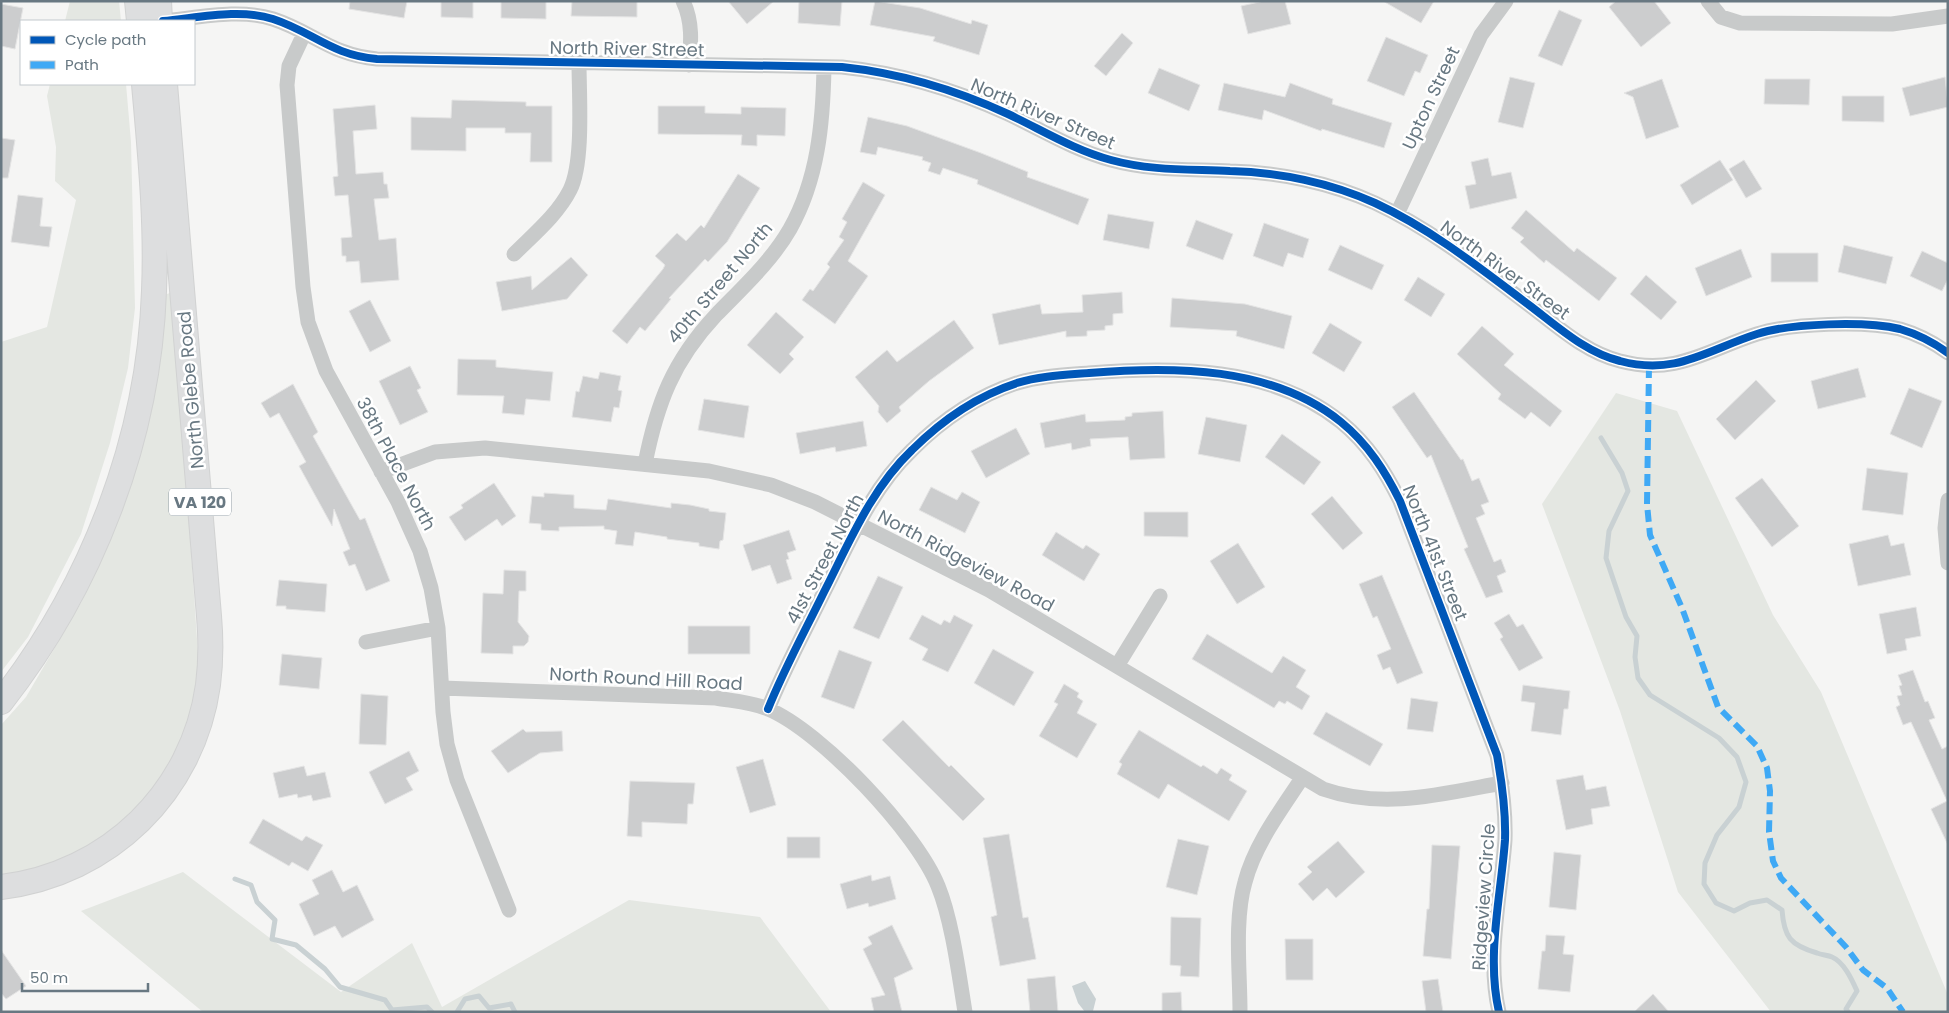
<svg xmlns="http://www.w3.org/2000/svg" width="1949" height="1013" font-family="Poppins,sans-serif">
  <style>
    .green { fill: #e4e7e2 }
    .water { fill: #c9d1d3 }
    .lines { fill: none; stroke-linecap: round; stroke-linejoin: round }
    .stream { stroke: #c9d1d3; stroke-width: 5 }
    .building { fill: #cccdce; stroke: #e4e4e4 }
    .primary-casing { stroke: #d1d2d2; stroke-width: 26 }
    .minor { stroke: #c8caca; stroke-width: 15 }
    .primary { stroke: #dddedf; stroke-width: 24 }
    .quiet { stroke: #3fa9f5; stroke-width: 6; stroke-dasharray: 12 6; stroke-linecap: butt }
    .cycleway-casing { stroke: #fff; stroke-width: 11 }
    .cycleway { stroke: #0057b8; stroke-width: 8 }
    .labels { text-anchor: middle; stroke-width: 5; stroke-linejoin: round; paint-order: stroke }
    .shield { fill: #fff; stroke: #95a0a8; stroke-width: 1 }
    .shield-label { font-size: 16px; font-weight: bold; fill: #687882 }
    .street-label { font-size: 18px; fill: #687882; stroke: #fff }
  </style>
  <rect width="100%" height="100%" fill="#f5f5f4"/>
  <path class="green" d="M70 1H119L121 21H65Z
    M50 84H126L131 142 135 308 128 368 110 443 81 534 28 637 1 672V342L47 327 76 200 55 181 56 147 47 96Z
    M173 292 200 682 173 765 139 808 99 843 50 868 1 879V725L26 697 82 601 126 495 161 296Z
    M1616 393 1677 411 1773 615 1821 692 1948 995V1012H1771L1678 892 1620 711 1542 504Z
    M183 872 341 992 412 943 442 1007 629 900 760 917 831 1012H203L81 911Z"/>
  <path class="water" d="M1085 981 1096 999 1093 1011 1085 1012 1078 1003 1072 986Z"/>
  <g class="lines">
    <path class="stream" d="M1601 438 1622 473 1628 491 1609 531 1606 558 1626 617 1637 636 1635 657 1638 678 1650 695 1719 738 1737 757 1746 782 1739 807 1717 835 1705 863 1704 884 1716 903 1734 911 1750 903 1767 900 1782 910C1784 937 1790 945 1817 953 1822 955 1828 955 1832 957 1844 962 1852 980 1857 991L1846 1009 1848 1012
      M235 879 251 885 257 902 275 920 272 939 296 945 325 969 340 987 385 1000 392 1010 427 1007 432 1012
      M457 1012 465 999 479 996 489 1008 511 1004 515 1012"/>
  </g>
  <path class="building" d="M350 1H407L404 18 349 9Z
    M441 1H473V18L441 17Z
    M501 1H546V19L501 18Z
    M572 1H637V17L571 16Z
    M728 1H774L747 24Z
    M799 1H842L840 26 798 23Z
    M875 1 920 8 971 24 972 20 988 25 979 55 933 41 935 37 870 25Z
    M1264 1H1285L1291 24 1248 34 1241 6Z
    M1383 1H1434L1421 23Z
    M1616 1H1654L1671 23 1641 47 1609 7Z
    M1 4 23 8 15 49 1 46Z
    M1559 10 1582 20 1562 66 1538 56Z
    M1122 33 1133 43 1106 76 1094 66Z
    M1386 37 1428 55 1420 73 1415 71 1404 96 1367 81Z
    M1159 68 1200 85 1189 111 1148 93Z
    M1510 77 1535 83 1523 128 1498 122Z
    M1945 77 1948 107 1910 116 1902 88Z
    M1662 79 1679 127 1646 139 1633 97 1624 93Z
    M1765 79H1810L1809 105 1764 104Z
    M1224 83 1285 97 1290 83 1333 99 1332 104 1392 123 1384 148 1322 129 1321 131 1264 110 1262 120 1218 110Z
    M1842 96H1884V122L1842 121Z
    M452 100 526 102V106H552V162H530L531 133H505V128H466V151L411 150V117L451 118Z
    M375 105 377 129 353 131 356 174 383 172 384 184H387L389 198 374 199 379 240 396 238 399 280 361 283 359 261 346 262V256H342L341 238 352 237 348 195 335 196 333 177 338 176 333 109Z
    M658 106H705V113L741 114V107L786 108 785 136 757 135V146L741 145 742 135 658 134Z
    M868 117 907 126 981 153 1028 172 1027 177 1089 199 1078 225 977 184 978 180 943 168 940 175 928 171 931 163 922 160 923 157 878 147 876 155 860 152Z
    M1 138 15 140 8 178H1Z
    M1488 158 1492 176 1511 172 1517 198 1470 209 1465 186 1476 184 1471 162Z
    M1720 160 1733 180 1692 205 1680 185Z
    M1744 160 1762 189 1746 198 1729 169Z
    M738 174 760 188 727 242 708 262 705 259 669 298 671 299 645 331 640 327 627 344 612 331 663 269 665 265 655 256 677 233 686 241 701 225 704 228Z
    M863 182 885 195 848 261 868 276 835 324 802 300 810 289 813 291 830 267 827 264 844 240 839 237 847 222 842 219Z
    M18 195 43 198 40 226 52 227 49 247 11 242Z
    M1526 210 1574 252 1577 248 1617 278 1599 301 1546 260 1544 263 1520 242 1524 238 1511 228Z
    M1108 214 1154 222 1149 249 1103 240Z
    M1196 220 1233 234 1223 260 1186 246Z
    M1264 223 1309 239 1303 258 1288 253 1283 267 1253 256Z
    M1340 245 1384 265 1372 290 1328 270Z
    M1844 245 1893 257 1886 284 1838 272Z
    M1741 249 1752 277 1706 296 1695 268Z
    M1922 251 1948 263V279L1942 291 1910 276Z
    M1771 253H1818V282H1771Z
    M571 257 588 275 567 299 502 311 496 282 531 276 532 290Z
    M1646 275 1677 302 1661 320 1630 294Z
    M1418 277 1445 294 1431 317 1404 300Z
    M1122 292 1123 313 1113 314V325L1105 326V330L1087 331V336L1066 337V331L999 345 992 314 1040 304 1042 314 1083 312 1082 295Z
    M1172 298 1245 304 1292 316 1284 349 1236 336 1237 331 1170 327Z
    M370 300 391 341 370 352 349 311Z
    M776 312 804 337 789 354 794 359 780 374 747 345Z
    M954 320 974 348 929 381 899 407 901 411 887 423 878 412 879 406 855 377 887 350 897 362Z
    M1330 323 1362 342 1344 372 1312 353Z
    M1482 326 1514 354 1504 365 1562 411 1550 427 1531 412 1525 419 1498 399 1501 394 1457 354Z
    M458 359 496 360V367L553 372 550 401 526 399 524 415 502 413 504 396 457 395Z
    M410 366 421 388 417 390 428 412 400 425 379 381Z
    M1858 368 1866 397 1818 409 1811 381Z
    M600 372 621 376 618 390 622 391 619 408 614 407 611 422 572 417 576 391 579 392 583 376 598 379Z
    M1756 380 1776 401 1735 440 1716 419Z
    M293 384 318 432 313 436 360 520 365 518 390 581 366 591 355 564 349 566 343 552 350 549 334 509 332 526 299 466 306 462 279 413 270 418 261 403Z
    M1909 388 1942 401 1922 448 1890 434Z
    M1414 392 1461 460 1463 459 1472 481 1479 478 1489 502 1481 505 1485 514 1476 518 1494 562 1501 559 1506 572 1497 576 1503 592 1486 598 1464 549 1468 547 1431 455 1427 458 1392 407Z
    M704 399 749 406 744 438 698 430Z
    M1163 411 1165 458 1130 460 1128 437 1090 439 1091 446 1072 450 1071 443 1045 448 1040 423 1085 414 1086 422 1125 420V417L1132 416V413Z
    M1206 417 1247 425 1240 462 1198 454Z
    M863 421 867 446 836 452 835 447 800 454 796 433Z
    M1016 428 1030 454 986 478 971 451Z
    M1282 434 1321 462 1304 485 1265 457Z
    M1867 468 1908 473 1903 515 1862 510Z
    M1762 478 1799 526 1772 547 1735 498Z
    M494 483 516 516 502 526 497 519 465 541 449 517 463 508 461 505Z
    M931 487 957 500 962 492 980 502 965 533 919 510Z
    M544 493 574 495V508L606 510 608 499 671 508V503L690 505 709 509V511L726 513 723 540 720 541 719 549 699 546V543L667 539V537L635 532 633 546 615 544 617 531 604 529V526L559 527V531L541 530V524L529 523 532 496 544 497Z
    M1332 496 1363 533 1343 550 1311 514Z
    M1144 512H1188V537L1144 536Z
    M789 530 796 550 787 553 789 559 786 560 792 579 777 584 770 565 752 571 743 545Z
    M1056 532 1083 549 1086 545 1100 554 1084 581 1042 555Z
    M1888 535 1891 546 1904 543 1911 575 1858 586 1849 544Z
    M1238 543 1265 587 1237 604 1210 561Z
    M504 570 526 571V591H519L518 622 529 636 528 642 524 646H513V654L481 653 483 593 503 594Z
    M1382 575 1423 673 1397 684 1390 667 1383 670 1377 655 1391 649 1377 616 1373 618 1359 584Z
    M878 576 903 587 879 639 853 628Z
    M279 580 327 584 325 612 286 609V606H276Z
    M1916 607 1921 636 1905 639 1907 650 1887 654 1879 614Z
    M1509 614 1517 627 1523 624 1543 658 1519 671 1500 639 1503 637 1494 623Z
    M922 615 941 625 944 620 950 623 954 615 973 625 948 672 922 660 928 649 909 639Z
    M688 626H750V654H688Z
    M1207 634 1272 673 1283 656 1306 670 1296 687 1310 696 1302 710 1287 701 1285 704 1279 701 1274 708 1192 659Z
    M993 649 1034 672 1014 706 974 683Z
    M839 650 872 662 854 709 821 697Z
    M282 654 322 658 319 689 279 685Z
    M1913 670 1925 702 1928 701 1935 718 1929 720 1942 749 1948 746V845L1931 809 1947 801 1911 722 1903 725 1896 707 1900 705 1897 696 1902 695 1899 686 1902 685 1898 675Z
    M1064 684 1079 693 1077 697 1083 701 1077 713 1097 724 1077 758 1039 736 1058 704 1054 702Z
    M1523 685 1570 691 1568 709H1564L1561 735 1531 731 1535 703 1521 701Z
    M361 694 388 696 386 745 359 744Z
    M1411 698 1438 702 1433 732 1407 729Z
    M1326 712 1383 744 1370 766 1313 734Z
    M903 720 949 767 951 765 985 799 963 821 882 740Z
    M523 729 526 732 562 731 563 751 540 753 508 773 491 751Z
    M1139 730 1201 767 1203 765 1217 774 1221 768 1232 775 1229 780 1247 791 1229 821 1168 784 1159 799 1117 774 1122 764 1119 762Z
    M409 751 419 771 406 778 413 790 385 804 369 772Z
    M763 759 776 805 750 813 736 767Z
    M304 766 307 776 325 772 331 797 313 801 311 795 298 798 297 794 279 798 273 773Z
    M1583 775 1586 790 1606 786 1610 806 1591 809 1593 824 1566 830 1556 780Z
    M630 781 695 783 693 804H688L687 824 642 822V837L627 836Z
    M263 819 302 841 306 836 323 845 308 871 292 862 289 866 249 843Z
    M1009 834 1023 918 1028 917 1036 959 1000 966 991 917 997 915 983 838Z
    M787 837H820V858H787Z
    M1178 839 1209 846 1197 895 1166 887Z
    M1338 841 1365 872 1336 898 1327 888 1313 901 1298 884 1312 872 1307 867Z
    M1432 845 1460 846 1451 959 1423 956 1427 909H1429Z
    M1554 852 1581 855 1576 910 1549 907Z
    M332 870 343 892 357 885 374 920 342 938 335 926 314 936 299 904 319 894 312 880Z
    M871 875 872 881 890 876 896 899 869 907 868 903 847 909 840 884Z
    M1171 917 1201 918 1199 977 1180 976 1181 966 1170 965Z
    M892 925 913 969 894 978 902 1012H874L871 998 885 995 863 949 872 944 868 937Z
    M1546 935 1565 936 1563 954 1574 955 1570 992 1538 989 1542 951H1545Z
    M1285 939H1313V980H1286Z
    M1 950 26 986 6 999 1 993Z
    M1055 976 1058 1012H1030L1027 979Z
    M1438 979 1443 1012H1426L1422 981Z
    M1181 992 1182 1012H1162V993Z
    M1653 994 1669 1012H1634Z"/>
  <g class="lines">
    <g class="primary-casing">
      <path id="primary" d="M137 1 139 21
        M159 1 160 21
        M1 702C92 586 149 439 154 291 157 222 150 153 144 84
        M1 887C109 874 193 792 208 685 211 662 211 639 209 616L165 84"/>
    </g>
    <path class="minor" d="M683 1C693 22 691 43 689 65
      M1708 1 1721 17 1740 23 1892 24 1948 16
      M163 21C197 18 239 8 273 19 313 32 331 55 377 59L842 67C899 73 956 90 1008 114 1042 130 1074 150 1111 160 1151 171 1190 169 1230 171 1279 172 1331 183 1375 203 1431 229 1480 268 1529 305 1557 326 1586 353 1620 361 1676 376 1707 350 1757 334 1791 323 1866 321 1900 329 1917 334 1933 342 1948 353
      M304 34 289 66 287 85 303 287 308 322 326 371 398 502 420 551 431 588 438 628 443 712 447 744 457 780 509 910
      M1397 214 1481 35 1506 1
      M514 254C534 234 558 214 570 190 584 162 579 95 579 63
      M645 464C657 403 673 361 716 315 742 288 771 262 790 229 818 179 823 123 824 67
      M381 472 435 452 485 448 709 471 771 485 815 502 989 590 1323 789C1383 810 1442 794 1502 783
      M1948 500 1945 528 1948 563
      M366 642 438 628
      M1117 666 1160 596
      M442 688 716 698C733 701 752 702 768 709 821 731 917 833 938 886 952 920 959 975 965 1012
      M768 709C784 669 805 631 824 592 849 543 871 489 912 450 941 421 977 396 1017 383 1040 376 1065 375 1089 373 1173 366 1272 366 1341 422 1368 444 1385 471 1400 501L1497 755C1502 783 1506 811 1505 840 1501 896 1486 956 1499 1012
      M1240 1012C1240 971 1234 920 1245 882 1255 844 1281 810 1302 778"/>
    <use href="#primary" class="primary"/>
    <path class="quiet" d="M1649 366 1647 504 1650 535 1682 608 1718 707 1757 746 1767 768 1770 791 1769 832 1773 861 1781 878 1846 947 1863 970 1887 988 1903 1012"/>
    <g class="cycleway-casing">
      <path id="cycleway" d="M163 21C197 18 239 8 273 19 313 32 331 55 377 59L842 67C899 73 956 90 1008 114 1042 130 1074 150 1111 160 1151 171 1190 169 1230 171 1279 172 1331 183 1375 203 1431 229 1480 268 1529 305 1557 326 1586 353 1620 361 1676 376 1707 350 1757 334 1791 323 1866 321 1900 329 1917 334 1933 342 1948 353
        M768 709C784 669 805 631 824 592 849 543 871 489 912 450 941 421 977 396 1017 383 1040 376 1065 375 1089 373 1173 366 1272 366 1341 422 1368 444 1385 471 1400 501L1497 755C1502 783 1506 811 1505 840 1501 896 1486 956 1499 1012"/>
    </g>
    <use href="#cycleway" class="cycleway"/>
  </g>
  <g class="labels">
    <rect class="shield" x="169" y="488.5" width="62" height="27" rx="4"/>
    <g class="shield-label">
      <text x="200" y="508">VA 120</text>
    </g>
    <g class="street-label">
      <text transform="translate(627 49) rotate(1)" y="6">North River Street</text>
      <text transform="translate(1431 98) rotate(-65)" y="6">Upton Street</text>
      <text transform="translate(1043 114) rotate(23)" y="6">North River Street</text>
      <text transform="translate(1505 270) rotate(36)" y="6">North River Street</text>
      <text transform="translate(720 283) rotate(-50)" y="6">40th Street North</text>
      <text transform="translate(191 390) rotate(-95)" y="6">North Glebe Road</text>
      <text transform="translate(396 464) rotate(62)" y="6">38th Place North</text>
      <text transform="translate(1435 553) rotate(68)" y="6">North 41st Street</text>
      <text transform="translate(825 559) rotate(-62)" y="6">41st Street North</text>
      <text transform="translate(966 561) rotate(28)" y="6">North Ridgeview Road</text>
      <text transform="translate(646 679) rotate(3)" y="6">North Round Hill Road</text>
      <text transform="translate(1484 897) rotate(-86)" y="6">Ridgeview Circle</text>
    </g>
  </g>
  <rect width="1949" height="1013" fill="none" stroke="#687882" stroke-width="5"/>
  <rect x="20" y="20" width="175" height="65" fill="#ffffff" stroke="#c3c9cd"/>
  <rect x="30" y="36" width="25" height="8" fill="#0057b8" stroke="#c3c9cd"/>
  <text x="65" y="45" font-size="15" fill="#687882">Cycle path</text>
  <rect x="30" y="61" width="25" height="8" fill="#3fa9f5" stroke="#c3c9cd"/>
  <text x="65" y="70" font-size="15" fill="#687882">Path</text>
  <path d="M22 983v8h126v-8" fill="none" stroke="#687882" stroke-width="2.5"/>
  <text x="30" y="983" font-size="15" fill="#687882" stroke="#ffffff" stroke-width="4" paint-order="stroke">50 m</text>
</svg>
